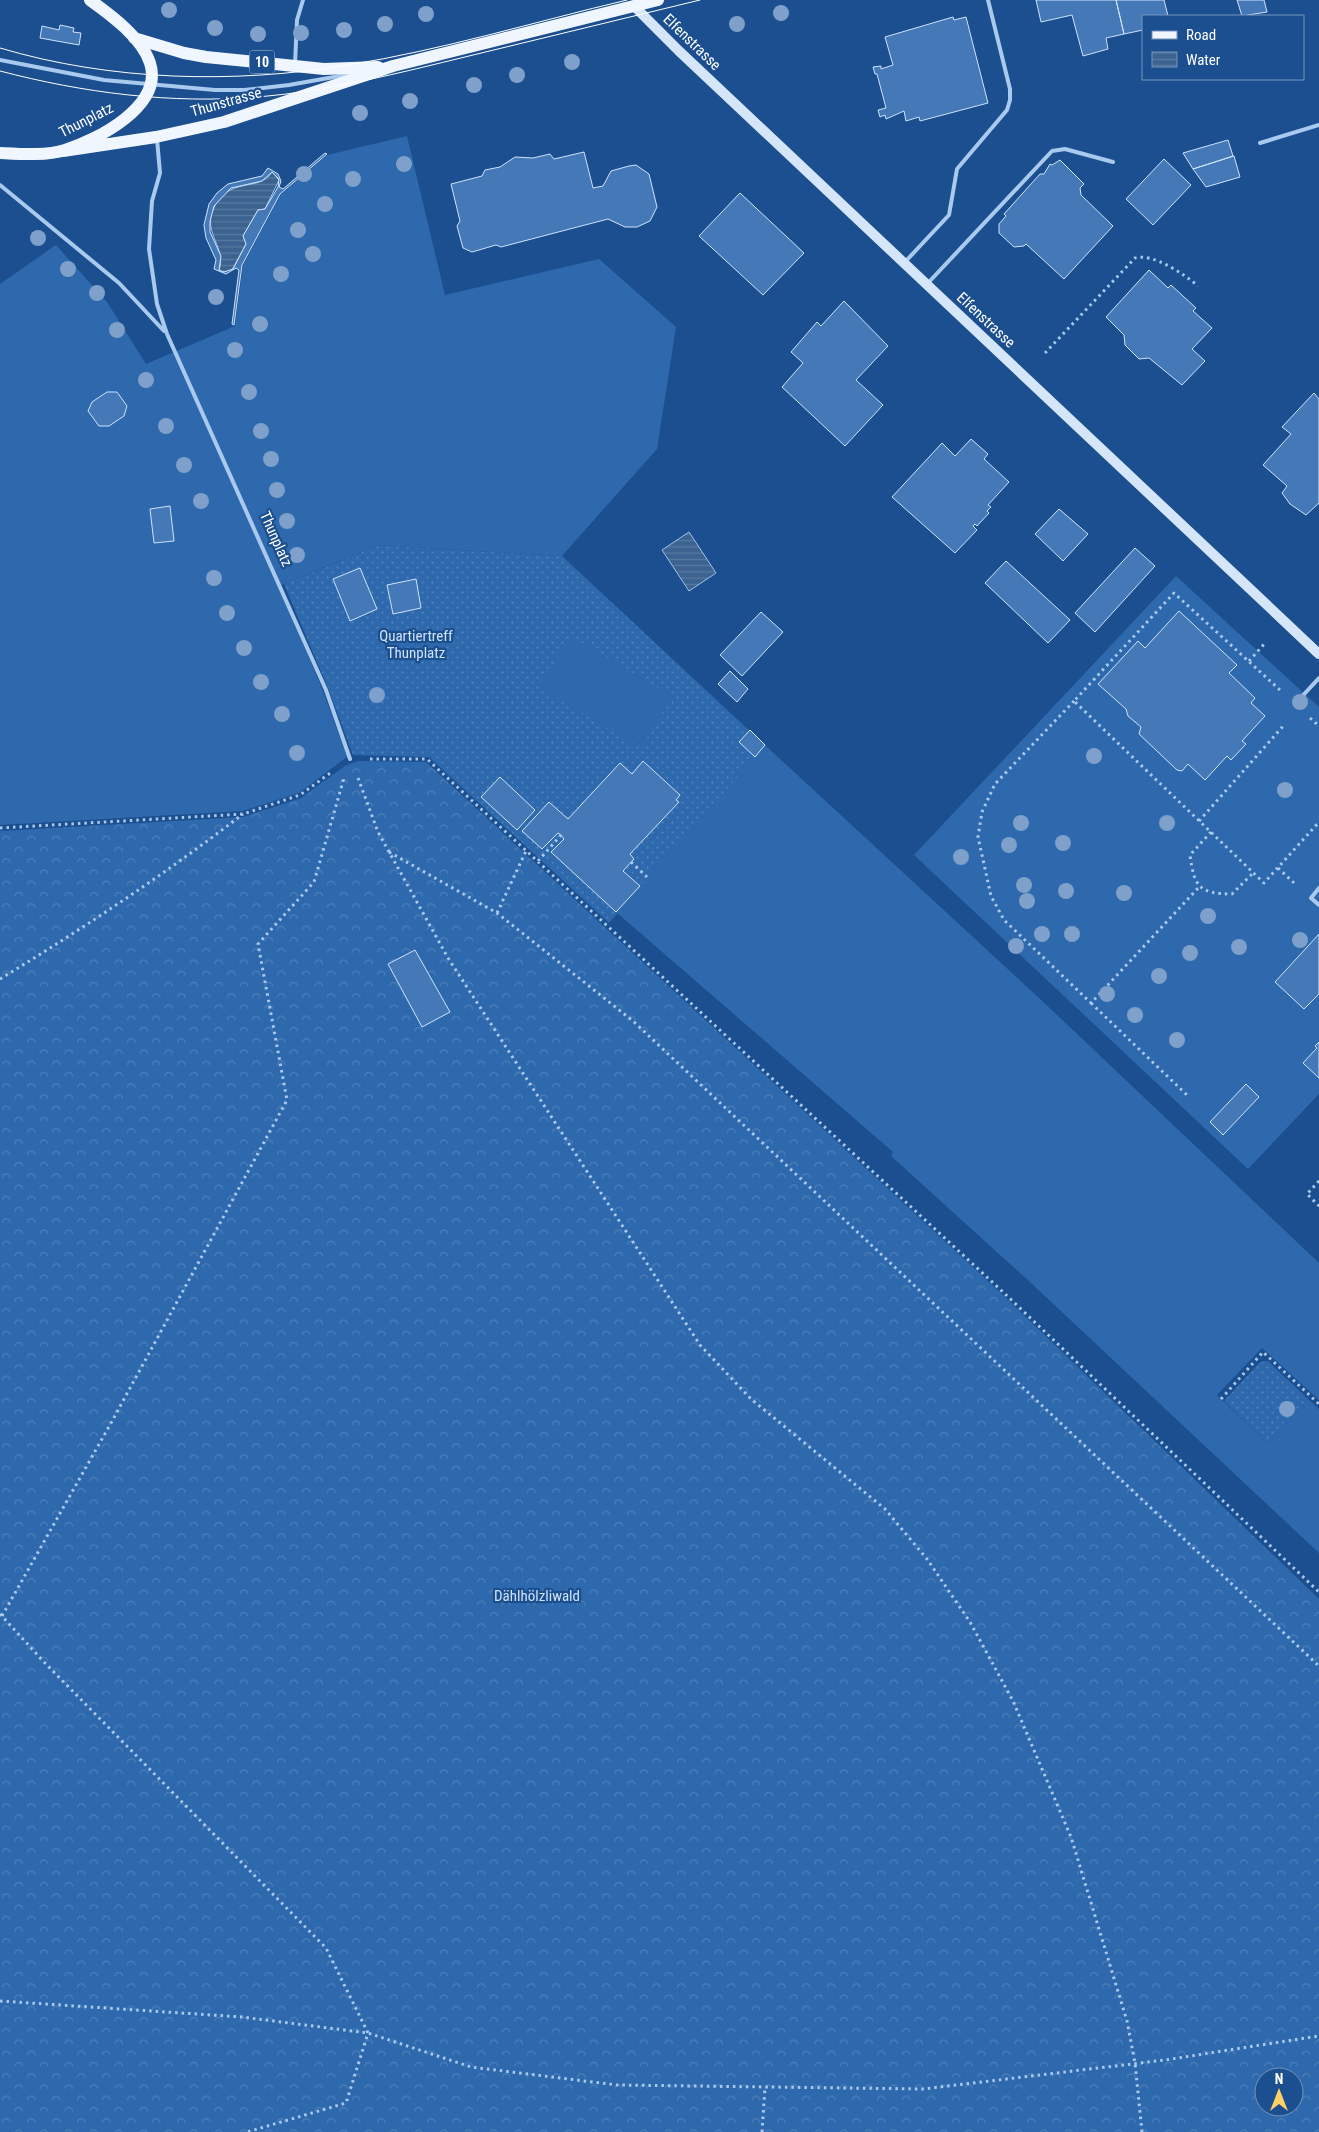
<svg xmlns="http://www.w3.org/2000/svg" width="1319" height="2132" font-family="'Roboto Condensed',sans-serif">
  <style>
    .grass { fill: url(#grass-dots) }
    .forest { fill: url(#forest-crowns); fill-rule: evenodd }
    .garden { fill: #2e69ad }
    .water { fill: url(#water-rules); stroke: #9cc4f0 }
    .building { fill: #4478b7; stroke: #cfe3fa; fill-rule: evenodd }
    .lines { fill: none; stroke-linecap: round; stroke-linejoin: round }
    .path { stroke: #a9c9ee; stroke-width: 3; stroke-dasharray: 2.5 4; stroke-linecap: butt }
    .lane { stroke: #a9c9ee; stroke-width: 4 }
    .secondary { stroke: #d6e6fa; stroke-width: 10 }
    .primary { stroke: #f0f6ff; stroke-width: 12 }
    .tram { stroke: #fff; stroke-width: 1 }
    .tree { fill: #7ea0ca }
    .labels { text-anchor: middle; stroke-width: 4.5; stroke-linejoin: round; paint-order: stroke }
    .shield { fill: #1b4f8f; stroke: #bbcadd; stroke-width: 1 }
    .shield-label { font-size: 14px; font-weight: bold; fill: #fff }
    .street-label { font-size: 15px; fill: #fff; stroke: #1b4f8f }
    .park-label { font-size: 15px; fill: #cfe3fa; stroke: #1b4f8f }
  </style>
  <defs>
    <pattern id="grass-dots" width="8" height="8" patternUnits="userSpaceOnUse" patternTransform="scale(1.25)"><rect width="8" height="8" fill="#2e69ad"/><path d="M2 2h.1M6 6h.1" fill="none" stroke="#4d80b9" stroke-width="1.8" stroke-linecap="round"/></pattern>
    <pattern id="forest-crowns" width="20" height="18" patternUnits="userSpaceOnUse" patternTransform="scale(1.25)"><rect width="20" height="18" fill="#2e69ad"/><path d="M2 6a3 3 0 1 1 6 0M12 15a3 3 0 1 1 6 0" fill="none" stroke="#4d80b9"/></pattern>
    <pattern id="water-rules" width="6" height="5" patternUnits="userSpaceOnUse" patternTransform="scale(1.25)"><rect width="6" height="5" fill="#3c6290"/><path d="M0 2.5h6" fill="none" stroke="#597aa1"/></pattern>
  </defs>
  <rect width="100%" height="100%" fill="#1b4f8f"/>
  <path class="grass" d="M378 545 562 556 766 746 609 923 429 757 353 755 328 688 284 584Z
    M1264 1361H1268L1308 1399 1267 1443 1224 1401 1259 1363Z"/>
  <path class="forest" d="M358 761 426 762 1002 1294 1319 1599V2132H0V831L243 817 301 798 345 766ZM1264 2077H1294V2107H1264Z"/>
  <path class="garden" d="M407 136 445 295 599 259 676 327 657 449 562 556 378 545 279 586 323 691 347 757 299 793 243 811 0 825V284L56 245 107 302 146 364 235 326 243 265 281 194 327 155Z
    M1176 576 1319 707V1094L1248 1169 914 855Z
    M570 636 672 696 641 748 539 687Z
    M766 746 1037 996 1319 1263V1400L1262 1348 1217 1395 1267 1443 1308 1399 1319 1409V1553L1031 1283 891 1156 893 1152 616 912Z"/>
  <path class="water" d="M272 172 279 180 265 209 258 210 243 236 246 244 232 270 224 272 219 270C227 248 203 234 213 210 227 175 260 193 272 172Z
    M689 532 716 573 689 591 662 550Z"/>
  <path class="building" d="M1036 0H1116L1124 34 1106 38 1108 49 1083 56 1072 15 1041 22Z
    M1116 0H1164L1168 16H1143V30L1124 34Z
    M1237 0H1264L1267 12 1242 16Z
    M953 17 954 20 966 17 988 103 920 121 919 117 906 121 904 111 886 119 885 115 880 117 878 110 886 108 877 74H875L873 67 881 66V69L893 65 885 37Z
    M60 25 74 28 73 32 81 33 79 45 40 38 42 26 59 30Z
    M1228 140 1233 156 1193 169 1183 153Z
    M584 152 593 188 603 186 611 171 629 166 636 165 649 174 657 207 650 221 637 227H625L608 219 501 247 496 245 472 252 463 248 457 226 460 221 451 184 482 176 485 170 500 167 515 157 533 158 550 154 554 159Z
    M325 153 327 154 280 194 242 265 234 325 232 324 239 270 236 268 226 274 214 269 216 260 206 238 204 225 209 204 217 193 228 184 262 176 268 168 278 174 281 181 279 187 283 189ZM272 172 279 179 278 187 265 209 258 210 243 236 246 244 233 269 224 272 219 270 221 256 210 232V221L214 206 231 188 262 181Z
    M1234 156 1240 177 1206 187 1193 169Z
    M1164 159 1191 185 1153 225 1126 199Z
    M1060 160 1084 184 1080 188 1081 195 1113 226 1064 279 1026 244 1024 246 1014 247 999 233V224L1006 216 1004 214 1040 174H1044L1050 164 1052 165Z
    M740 193 804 253 763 295 699 236Z
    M1149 270 1168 288 1171 285 1196 308 1193 311 1212 328 1192 349 1205 361 1182 385 1149 358 1139 359 1125 345 1124 335 1106 317Z
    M844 301 888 346 856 380 883 405 845 446 782 387 803 363 791 352 817 322 821 326Z
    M107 392H117L127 406 124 416 109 426H99L88 411 92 402Z
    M1314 393 1319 399V503L1306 515 1290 504 1282 493 1287 486 1263 465 1291 434 1282 427Z
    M971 439 988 454 984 459 1009 482 988 505 991 507 987 511 989 513 977 526 975 524 973 526 977 530 955 553 892 497 942 443 955 456Z
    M170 506 174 541 154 543 150 509Z
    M1059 509 1088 534 1063 561 1035 534Z
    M1135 548 1155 566 1095 632 1075 613Z
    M1006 561 1070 620 1048 643 985 583Z
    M360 568 377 609 350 621 333 579Z
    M416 579 421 608 393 614 387 585Z
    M1179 611 1237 665 1229 673 1255 698 1251 703 1265 716 1242 741 1246 744 1231 760 1227 756 1205 780 1188 764 1182 771 1177 770 1139 734 1141 727 1128 716 1126 709 1098 684 1138 641 1145 648Z
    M761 612 783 632 742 676 720 655Z
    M730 671 748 689 737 702 718 684Z
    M750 730 765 745 755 757 739 742Z
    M643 761 680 795 676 800 679 802 630 854 634 859 623 871 640 886 616 912 551 852 564 839 561 835 558 833 542 849 522 831 549 802 568 819 620 763 632 774Z
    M500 777 535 810 517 830 481 797Z
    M1319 934V994L1304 1009 1275 982Z
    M415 950 450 1012 422 1027 388 964Z
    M1319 1042V1078L1303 1063 1317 1048 1315 1046Z
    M1246 1084 1259 1097 1223 1135 1210 1122Z"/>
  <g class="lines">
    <path class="path" d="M1045 353 1135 258C1153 253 1184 274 1198 286
      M1249 661 1266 642
      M1280 690 1174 593 1074 701 1264 883 1319 822
      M1074 701 995 784 982 812 978 837 991 896 1004 920 1091 1003 1200 886
      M1310 718 1319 726
      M370 759H427L1003 1292 1319 1592
      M358 778 378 832 448 958 700 1345 751 1399 885 1509 927 1559 970 1622 1013 1701 1071 1837 1127 2021 1135 2063 1142 2132
      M1199 821 1285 724
      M0 828 243 814 300 795 333 771
      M1211 832 1190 855C1194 887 1200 894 1232 894L1253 873
      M389 852 497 913 633 1021 1319 1666
      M538 861 561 835
      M631 862 647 877
      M1278 868 1294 883
      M497 913 526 851
      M0 979C84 928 165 874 243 814
      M1091 1003 1188 1096
      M1319 1181 1307 1194 1319 1206
      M1221 1399 1263 1352 1319 1404
      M0 1614 44 1662 326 1948 368 2033 346 2103 247 2132
      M2 1616 111 1423 287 1100 258 944 314 882 344 778
      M0 2001 242 2017 368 2033 471 2067 617 2085 923 2089 1165 2060 1319 2036
      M762 2132 765 2087"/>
    <path class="lane" d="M0 60 104 80 215 90H244L289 85 351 74
      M295 64 297 20 303 0
      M157 139 160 173 152 201 149 249 157 304 167 334 326 690 350 759
      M1260 143 1319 125
      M0 185 119 283 164 331
      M905 262 949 215 957 169 1007 110 1010 100V89L988 0
      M928 283 1052 151 1065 149 1113 162
      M1295 704 1319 678
      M1319 888 1311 898 1319 905"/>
    <path class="secondary" d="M634 6 679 51 1319 654"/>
    <path class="primary" d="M134 38 184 53 206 57 324 69 378 67
      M63 151 156 137 224 122 393 66 658 0
      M0 153C20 154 46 156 65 150 97 140 164 106 150 63 142 38 111 15 90 0"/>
    <path class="tram" d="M0 48C111 81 234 84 348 65 442 50 534 22 627 0
      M0 71C84 93 171 104 258 97 329 91 399 73 469 56 546 37 623 19 700 0"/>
  </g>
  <g class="tree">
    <circle cx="169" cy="10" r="8"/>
    <circle cx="781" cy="13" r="8"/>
    <circle cx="426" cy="14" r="8"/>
    <circle cx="385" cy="24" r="8"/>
    <circle cx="737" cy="24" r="8"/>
    <circle cx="215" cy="28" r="8"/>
    <circle cx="344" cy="30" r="8"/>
    <circle cx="301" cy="33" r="8"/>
    <circle cx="258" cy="34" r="8"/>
    <circle cx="572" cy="62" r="8"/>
    <circle cx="517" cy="75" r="8"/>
    <circle cx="474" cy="85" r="8"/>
    <circle cx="410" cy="101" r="8"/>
    <circle cx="360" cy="113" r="8"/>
    <circle cx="404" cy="164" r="8"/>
    <circle cx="304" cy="174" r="8"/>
    <circle cx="353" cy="179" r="8"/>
    <circle cx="325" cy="204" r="8"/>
    <circle cx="298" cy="230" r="8"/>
    <circle cx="38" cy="238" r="8"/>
    <circle cx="313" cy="254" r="8"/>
    <circle cx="68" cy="269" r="8"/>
    <circle cx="281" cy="274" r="8"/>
    <circle cx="97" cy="293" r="8"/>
    <circle cx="216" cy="297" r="8"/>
    <circle cx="260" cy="324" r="8"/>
    <circle cx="117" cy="330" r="8"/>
    <circle cx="235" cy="350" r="8"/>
    <circle cx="146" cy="380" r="8"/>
    <circle cx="249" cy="392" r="8"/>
    <circle cx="166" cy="426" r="8"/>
    <circle cx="261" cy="431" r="8"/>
    <circle cx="271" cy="459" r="8"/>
    <circle cx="184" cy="465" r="8"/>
    <circle cx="277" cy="490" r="8"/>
    <circle cx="201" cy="501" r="8"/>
    <circle cx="287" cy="521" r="8"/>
    <circle cx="297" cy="555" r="8"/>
    <circle cx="214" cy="578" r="8"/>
    <circle cx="227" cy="613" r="8"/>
    <circle cx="244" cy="648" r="8"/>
    <circle cx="261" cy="682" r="8"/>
    <circle cx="377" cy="695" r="8"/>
    <circle cx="1300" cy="702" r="8"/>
    <circle cx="282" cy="714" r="8"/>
    <circle cx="297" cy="753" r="8"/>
    <circle cx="1094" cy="756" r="8"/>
    <circle cx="1285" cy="790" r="8"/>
    <circle cx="1021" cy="823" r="8"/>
    <circle cx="1167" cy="823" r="8"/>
    <circle cx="1063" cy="843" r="8"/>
    <circle cx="1009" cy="845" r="8"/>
    <circle cx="961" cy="857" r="8"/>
    <circle cx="1024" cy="885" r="8"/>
    <circle cx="1066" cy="891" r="8"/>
    <circle cx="1124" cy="893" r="8"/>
    <circle cx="1027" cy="901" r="8"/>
    <circle cx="1208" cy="916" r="8"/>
    <circle cx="1042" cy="934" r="8"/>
    <circle cx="1072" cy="934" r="8"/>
    <circle cx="1300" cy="940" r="8"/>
    <circle cx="1016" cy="946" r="8"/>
    <circle cx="1239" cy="947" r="8"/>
    <circle cx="1190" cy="953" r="8"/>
    <circle cx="1159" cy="976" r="8"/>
    <circle cx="1107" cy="994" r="8"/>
    <circle cx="1135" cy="1015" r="8"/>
    <circle cx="1177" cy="1040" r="8"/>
    <circle cx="1287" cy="1409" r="8"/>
  </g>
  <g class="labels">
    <rect class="shield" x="249.5" y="50.5" width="25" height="23" rx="4"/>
    <g class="shield-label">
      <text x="262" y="67">10</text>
    </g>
    <g class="street-label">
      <text transform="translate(692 42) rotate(44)" y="5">Elfenstrasse</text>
      <text transform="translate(226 102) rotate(-16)" y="5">Thunstrasse</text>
      <text transform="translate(86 120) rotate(-27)" y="5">Thunplatz</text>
      <text transform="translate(986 320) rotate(43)" y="5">Elfenstrasse</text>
      <text transform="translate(276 539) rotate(66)" y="5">Thunplatz</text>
    </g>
    <g class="park-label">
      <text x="416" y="641">Quartiertreff<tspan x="416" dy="17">Thunplatz</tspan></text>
      <text x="537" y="1601">Dählhölzliwald</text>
    </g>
  </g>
  <rect x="1142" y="15" width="162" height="65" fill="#1b4f8f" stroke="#7695bc"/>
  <rect x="1152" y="31" width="25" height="8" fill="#f0f6ff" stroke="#7695bc"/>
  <text x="1186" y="40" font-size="15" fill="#ffffff">Road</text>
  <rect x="1152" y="52" width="25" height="15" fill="url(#water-rules)" stroke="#7695bc"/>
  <text x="1186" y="65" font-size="15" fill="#ffffff">Water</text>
  <g transform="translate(1279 2092)"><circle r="24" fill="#1b4f8f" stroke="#7695bc"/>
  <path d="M0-4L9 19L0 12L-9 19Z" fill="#ffd166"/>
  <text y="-8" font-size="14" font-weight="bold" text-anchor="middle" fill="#ffffff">N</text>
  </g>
</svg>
